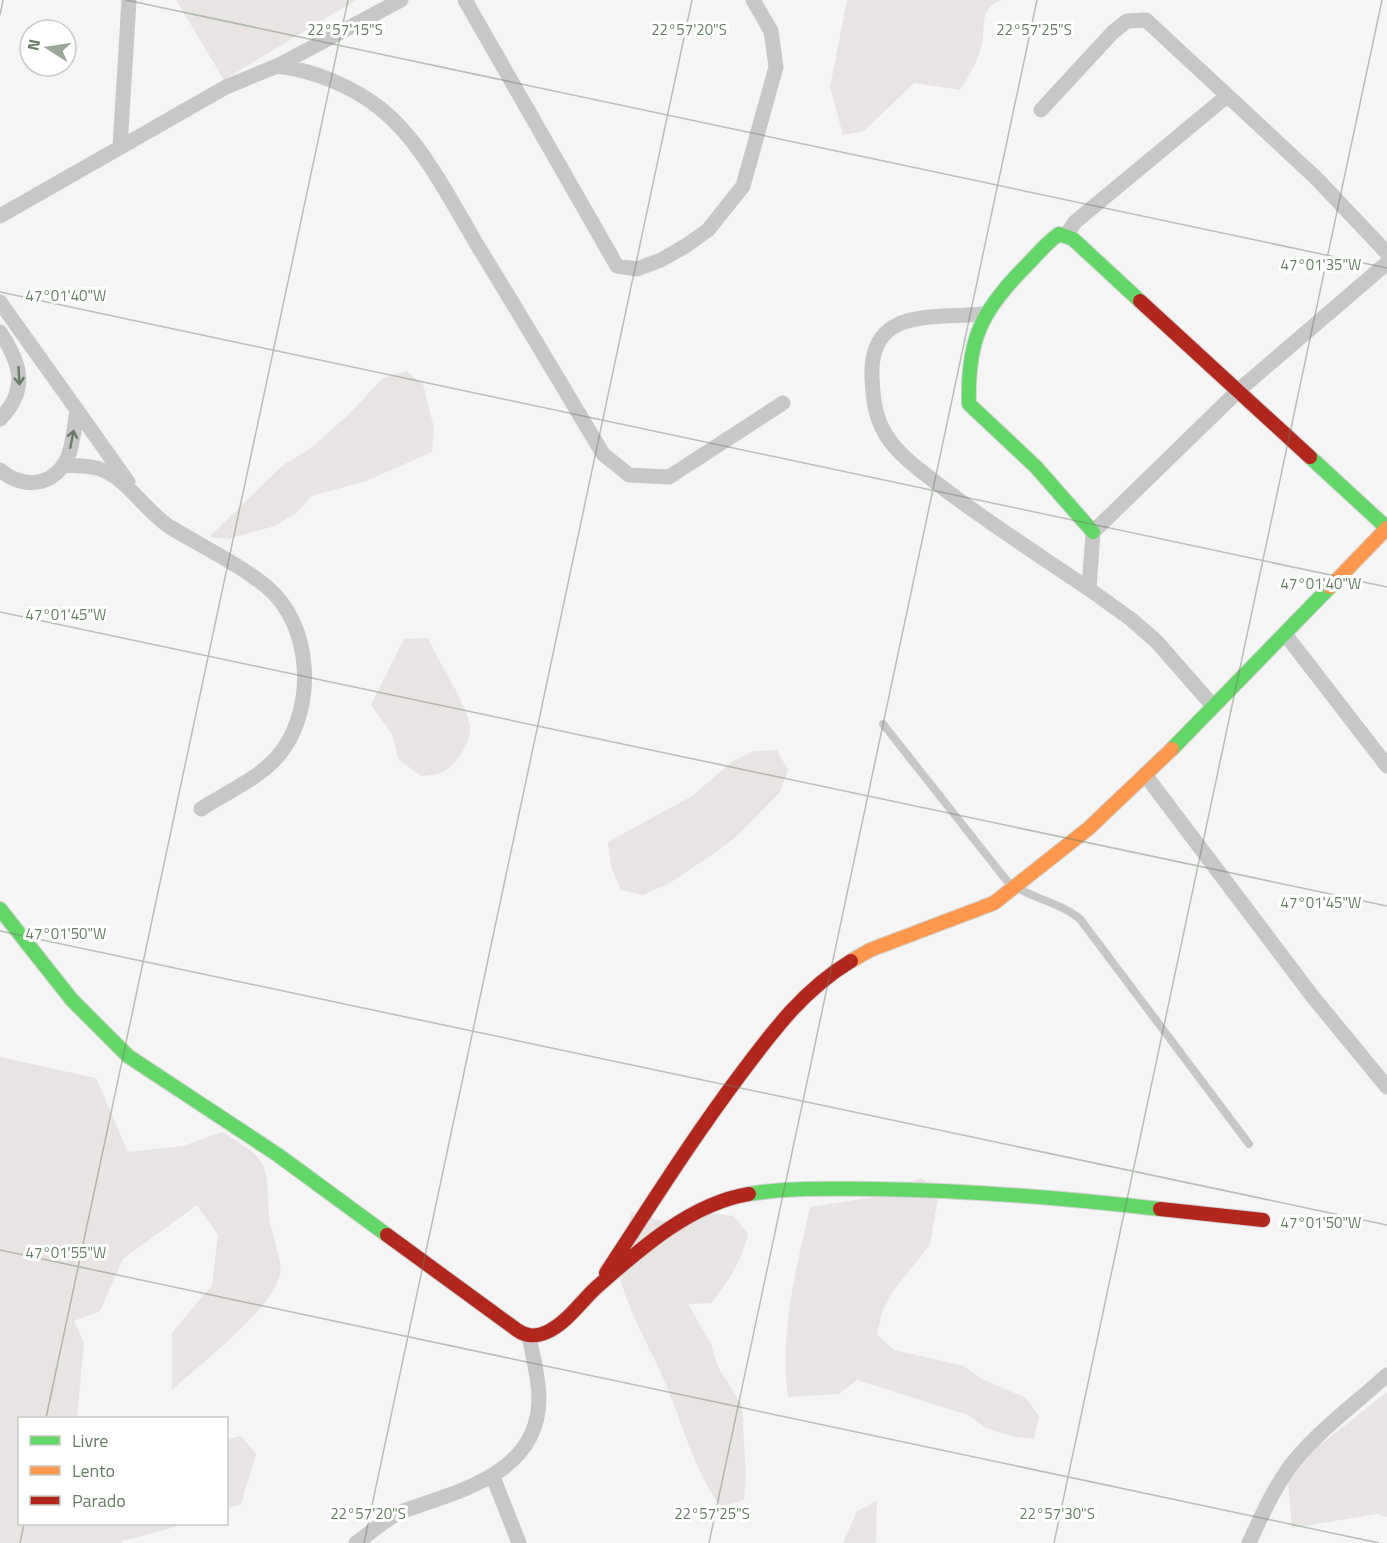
<svg xmlns="http://www.w3.org/2000/svg" width="1387" height="1543" font-family="'Titillium Web',sans-serif">
  <style>
    .green { fill: #e8e4e4 }
    .lines { fill: none; stroke-linecap: round; stroke-linejoin: round }
    .fast-casing { stroke: #d1d2d1; stroke-width: 16 }
    .slow-casing { stroke: #d1d2d1; stroke-width: 16 }
    .jam-casing { stroke: #d1d2d1; stroke-width: 16 }
    .lane { stroke: #c6c7c6; stroke-width: 8 }
    .street { stroke: #c6c7c6; stroke-width: 15 }
    .fast { stroke: #63d668; stroke-width: 14 }
    .slow { stroke: #ff974d; stroke-width: 14 }
    .jam { stroke: #b3261e; stroke-width: 14 }
    .oneway { stroke: #687c66 }
    .ticks { fill: none; stroke: #687c66; stroke-width: 1.5; stroke-opacity: 0.45 }
    .ticks-label { font-size: 15px; text-anchor: middle; fill: #687c66; stroke: #fff; stroke-width: 6; stroke-linejoin: round; paint-order: stroke }
  </style>
  <rect width="100%" height="100%" fill="#f6f5f6"/>
  <path class="green" d="M176 0H356L224 80Z
    M847 0H1001C976 11 987 30 981 48 976 64 969 76 960 90L914 83 864 131 843 135 830 87Z
    M406 371 423 384 434 428 432 452 366 481 312 496 296 513 275 526 228 539 209 537 283 465 311 448 348 415 383 378Z
    M428 638C439 663 466 702 470 726 472 741 457 764 443 772 437 775 427 775 421 776L398 759 392 734 371 705 404 639Z
    M777 750 788 770 780 792 737 836 719 850 670 883 643 895 621 890 611 867 608 842 692 796 733 761 754 751Z
    M0 1057 96 1078 128 1152 183 1146 222 1132C269 1160 267 1162 269 1215 270 1232 283 1259 280 1274 275 1307 198 1366 172 1390V1333L212 1285 218 1235 197 1205 123 1259 100 1311 74 1321 84 1342 77 1418H20V1524H187L123 1541 122 1543H0Z
    M921 1178 939 1191 930 1245 893 1291 882 1312 877 1334 894 1350 964 1366 982 1379 1026 1398 1039 1416 1034 1439 1011 1436 986 1428 968 1415 857 1380 839 1394 788 1397C779 1332 796 1270 810 1207L875 1197Z
    M632 1212 664 1221 711 1213 734 1216 748 1234C741 1262 730 1280 711 1303L688 1304 711 1344 718 1367 742 1405 746 1477 744 1500 721 1507C691 1467 682 1418 661 1373 650 1349 618 1291 619 1266 619 1249 627 1228 632 1212Z
    M1387 1392V1517L1378 1514 1292 1528 1287 1471Z
    M241 1436 256 1454 241 1504 227 1509V1439Z
    M877 1501 876 1543H843L857 1511Z"/>
  <g class="lines">
    <g class="fast-casing">
      <path id="fast" d="M1310 457 1387 528
        M1093 532 1036 467 969 404C967 341 981 311 1025 267 1036 256 1046 243 1059 234L1073 239 1140 301
        M1172 749 1330 587
        M0 909 72 1000 128 1056 278 1155 387 1235
        M749 1194C790 1187 832 1189 873 1189 969 1190 1064 1198 1160 1209"/>
    </g>
    <g class="slow-casing">
      <path id="slow" d="M1330 587 1387 528
        M851 961 870 950 994 903 1089 828 1172 749"/>
    </g>
    <g class="jam-casing">
      <path id="jam" d="M1140 301 1310 457
        M1160 1209 1263 1220
        M387 1235 517 1330C527 1337 536 1337 547 1332 568 1322 581 1301 598 1286 641 1248 692 1203 749 1194
        M606 1273C650 1206 692 1139 740 1075 773 1031 803 990 851 961"/>
    </g>
    <path class="lane" d="M883 724 1007 881C1028 898 1058 901 1080 919L1249 1144"/>
    <path class="street" d="M465 0 617 266 637 269 661 260 687 245 708 230 743 186 776 67 771 31 753 0
      M277 66C313 70 352 86 381 109 421 141 450 199 476 243 519 313 561 384 603 454L629 475 669 477 783 403
      M1041 110 1113 32 1127 21 1146 20 1316 178 1387 253
      M120 146 129 0
      M0 216 226 87 277 66 401 0
      M1066 235 1075 222 1227 96
      M0 302 77 410C74 427 73 452 63 466 46 488 20 487 0 470
      M982 314C930 319 869 307 872 378 873 399 875 417 886 435 899 456 920 470 939 485 987 522 1039 555 1089 589
      M0 332C21 364 29 389 0 419
      M77 410 128 482
      M63 465C75 466 88 465 100 469 128 479 145 511 170 527 203 547 237 563 267 587 312 625 316 705 282 751 263 777 227 792 201 809
      M1285 634 1387 766
      M1213 706 1157 642 1132 620 1089 589 1093 532 1239 390 1387 263
      M1146 776 1313 997 1387 1087
      M493 1477 519 1543
      M356 1543C371 1533 388 1516 406 1510 462 1490 538 1473 539 1399 539 1378 533 1357 529 1336
      M1249 1543C1260 1519 1271 1494 1286 1472 1312 1435 1353 1406 1387 1375"/>
    <use href="#fast" class="fast"/>
    <use href="#slow" class="slow"/>
    <use href="#jam" class="jam"/>
  </g>
  <defs><path id="oneway-shaft" d="M-6 0H5M1.5-3L5.5 0L1.5 3" fill="none" stroke-width="1.6" stroke-linecap="round" stroke-linejoin="round" transform="scale(1.5)"/></defs>
  <g class="oneway">
    <use href="#oneway-shaft" transform="translate(19 376) rotate(87)"/>
    <use href="#oneway-shaft" transform="translate(72 439) rotate(-79)"/>
  </g>
  <path class="ticks" d="M126 0 1387 268M0 15 3 0M0 292 1387 587M0 612 1387 906M0 931 1387 1225M0 1250 1379 1543M46 1418 348 0M20 1543 24 1524M364 1543 692 0M709 1543 1037 0M1054 1543 1382 0"/>
  <g class="ticks-label">
    <text x="345" y="35">22°57'15"S</text>
    <text x="689" y="35">22°57'20"S</text>
    <text x="1034" y="35">22°57'25"S</text>
    <text x="1321" y="270">47°01'35"W</text>
    <text x="66" y="301">47°01'40"W</text>
    <text x="1321" y="589">47°01'40"W</text>
    <text x="66" y="620">47°01'45"W</text>
    <text x="1321" y="908">47°01'45"W</text>
    <text x="66" y="939">47°01'50"W</text>
    <text x="1321" y="1228">47°01'50"W</text>
    <text x="66" y="1258">47°01'55"W</text>
    <text x="368" y="1519">22°57'20"S</text>
    <text x="712" y="1519">22°57'25"S</text>
    <text x="1057" y="1519">22°57'30"S</text>
  </g>
  <rect x="18" y="1417" width="210" height="108" fill="#ffffff" stroke="#c3cbc2" stroke-width="1.5"/>
  <rect x="30" y="1436" width="30" height="9" fill="#63d668" stroke="#c3cbc2" stroke-width="1.5"/>
  <text x="72" y="1447" font-size="18" fill="#687c66">Livre</text>
  <rect x="30" y="1466" width="30" height="9" fill="#ff974d" stroke="#c3cbc2" stroke-width="1.5"/>
  <text x="72" y="1477" font-size="18" fill="#687c66">Lento</text>
  <rect x="30" y="1496" width="30" height="9" fill="#b3261e" stroke="#c3cbc2" stroke-width="1.5"/>
  <text x="72" y="1507" font-size="18" fill="#687c66">Parado</text>
  <g transform="translate(48 48) rotate(282)"><circle r="28" fill="#ffffff" stroke="#c3cbc2" stroke-width="1.5"/>
  <path d="M0-4.5L10 22L0 15L-10 22Z" fill="#9aa698"/>
  <text y="-9" font-size="16" font-weight="bold" text-anchor="middle" fill="#687c66">N</text>
  </g>
</svg>
